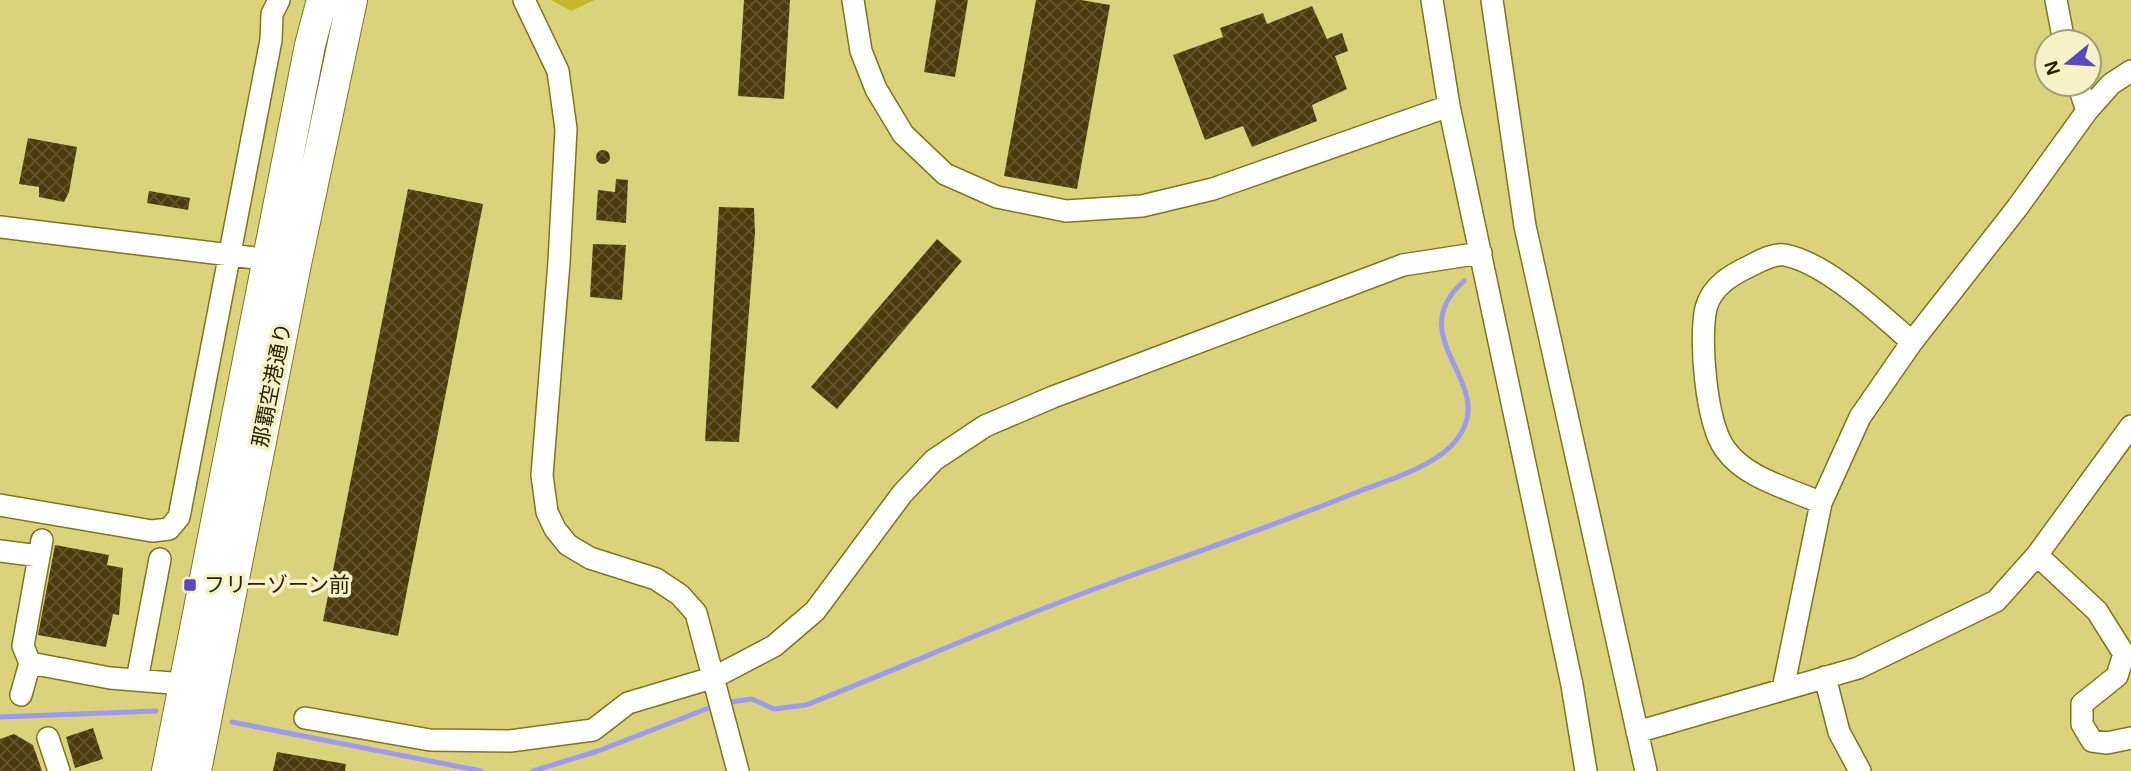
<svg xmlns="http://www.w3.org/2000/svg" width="2131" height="771" font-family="Helvetica,'Noto Sans JP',sans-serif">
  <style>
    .green { fill: #c4b72a }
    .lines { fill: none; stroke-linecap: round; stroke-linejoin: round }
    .stream { stroke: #9c9af4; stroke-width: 5 }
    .building { fill: url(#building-cross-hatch) }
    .minor-casing { stroke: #7f7618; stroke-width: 24 }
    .highway-casing { stroke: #7f7618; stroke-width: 32 }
    .minor { stroke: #fff; stroke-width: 21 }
    .highway { stroke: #fff; stroke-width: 30 }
    .poi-dot { fill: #5948c0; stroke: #f5f2c8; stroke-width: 2.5 }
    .labels { text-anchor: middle; stroke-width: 7; stroke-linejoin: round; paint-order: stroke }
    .street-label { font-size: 21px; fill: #262200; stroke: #f5f2c8 }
    .poi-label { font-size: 21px; fill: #262200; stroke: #f5f2c8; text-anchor: start }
  </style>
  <defs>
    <pattern id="building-cross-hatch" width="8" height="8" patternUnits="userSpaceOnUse" patternTransform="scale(1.75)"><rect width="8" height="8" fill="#4d3a0d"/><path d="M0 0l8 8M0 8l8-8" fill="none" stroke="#64542e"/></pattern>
  </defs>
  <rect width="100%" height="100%" fill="#dbd37c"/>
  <path class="green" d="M551 0H595L571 11Z"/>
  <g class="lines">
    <path class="stream" d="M723 703 752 699 774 709 806 705C908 665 1008 620 1111 583 1194 553 1278 524 1360 491 1388 480 1427 469 1450 447 1510 388 1396 341 1464 281
      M0 717 156 711
      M232 722 481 771
      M533 771 598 751 714 706"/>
  </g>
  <path class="building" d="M744 0H790L784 99 738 96Z
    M936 0H968L955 77 924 72Z
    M1036 0H1081L1110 5 1077 189 1004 176Z
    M1312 6 1327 39 1342 33 1348 51 1335 56 1347 89 1312 105 1317 121 1252 147 1243 126 1205 140 1173 55 1223 37 1220 28 1263 13 1267 24Z
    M28 138 77 147 69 192 64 202 39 197V187L19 184Z
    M596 157a7 7 0 1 1 14 0a7 7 0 1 1-14 0Z
    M616 179 628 180 626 223 596 220 598 190 615 192Z
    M408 189 483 204 398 636 323 621Z
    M149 191 190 198 188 210 147 203Z
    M719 207 754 208 755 233 739 442 705 441Z
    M937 239 962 261 837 409 811 387Z
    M593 244 626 245 622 300 590 297Z
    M55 545 109 555 107 565 123 568 119 615 113 614 106 647 38 635Z
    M93 728 103 759 75 768 66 737Z
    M14 734 33 745 42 771H0V739Z
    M277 752 346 764 345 771H273Z"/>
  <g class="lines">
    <g class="minor-casing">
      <path id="minor" d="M524 0 558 71 566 129 559 262 542 475 547 512 555 529 568 545 590 558 656 579 680 595 696 613 738 771
        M853 0 861 51 876 89 903 134 945 174 997 197 1066 211 1142 206 1213 189 1449 106
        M1432 0 1449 106 1572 685 1586 771
        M1492 0 1525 226 1646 771
        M2056 0 2064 42
        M2078 84 2087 111
        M0 227 279 261
        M1821 503C1789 488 1746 479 1725 449 1706 423 1699 339 1706 308 1712 286 1731 275 1750 266 1760 261 1774 253 1785 255 1826 263 1880 314 1912 342
        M0 505 152 531 169 529 179 517 271 40 272 14 279 0
        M42 540 23 646 30 663 110 678 184 684
        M0 551 39 556
        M2037 555 2097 611 2124 654 2117 676 2082 704V724L2092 741 2107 743 2131 738
        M1825 677 1839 732 1860 771
        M137 680 160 559
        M1783 689 1821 503 1860 417 1912 342 2017 208 2087 111 2111 84 2131 71
        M21 695 30 663
        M305 718 430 740 510 741 593 730 628 703 715 677 774 646 815 611 902 494 934 460 985 426 1053 397 1403 265 1481 253
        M1637 732 1858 668 1996 601 2037 555 2131 426
        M48 738 59 771"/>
    </g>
    <g class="highway-casing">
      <path id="highway" d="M167 771 310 45 322 0
        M196 771 296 264 352 0"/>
    </g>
    <use href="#minor" class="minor"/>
    <use href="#highway" class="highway"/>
  </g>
  <rect class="poi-dot" x="183" y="578" width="14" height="14" rx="3.5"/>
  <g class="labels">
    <g class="street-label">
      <text transform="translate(272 385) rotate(-79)" y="7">那覇空港通り</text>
    </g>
    <g class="poi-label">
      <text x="204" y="592">フリーゾーン前</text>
    </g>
  </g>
  <g transform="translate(2068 63) rotate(252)"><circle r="33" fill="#f5f2c8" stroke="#a29f78" stroke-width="2"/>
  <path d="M0-5L12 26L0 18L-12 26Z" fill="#5948c0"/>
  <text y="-10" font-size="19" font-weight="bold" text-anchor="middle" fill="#262200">N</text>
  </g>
</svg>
